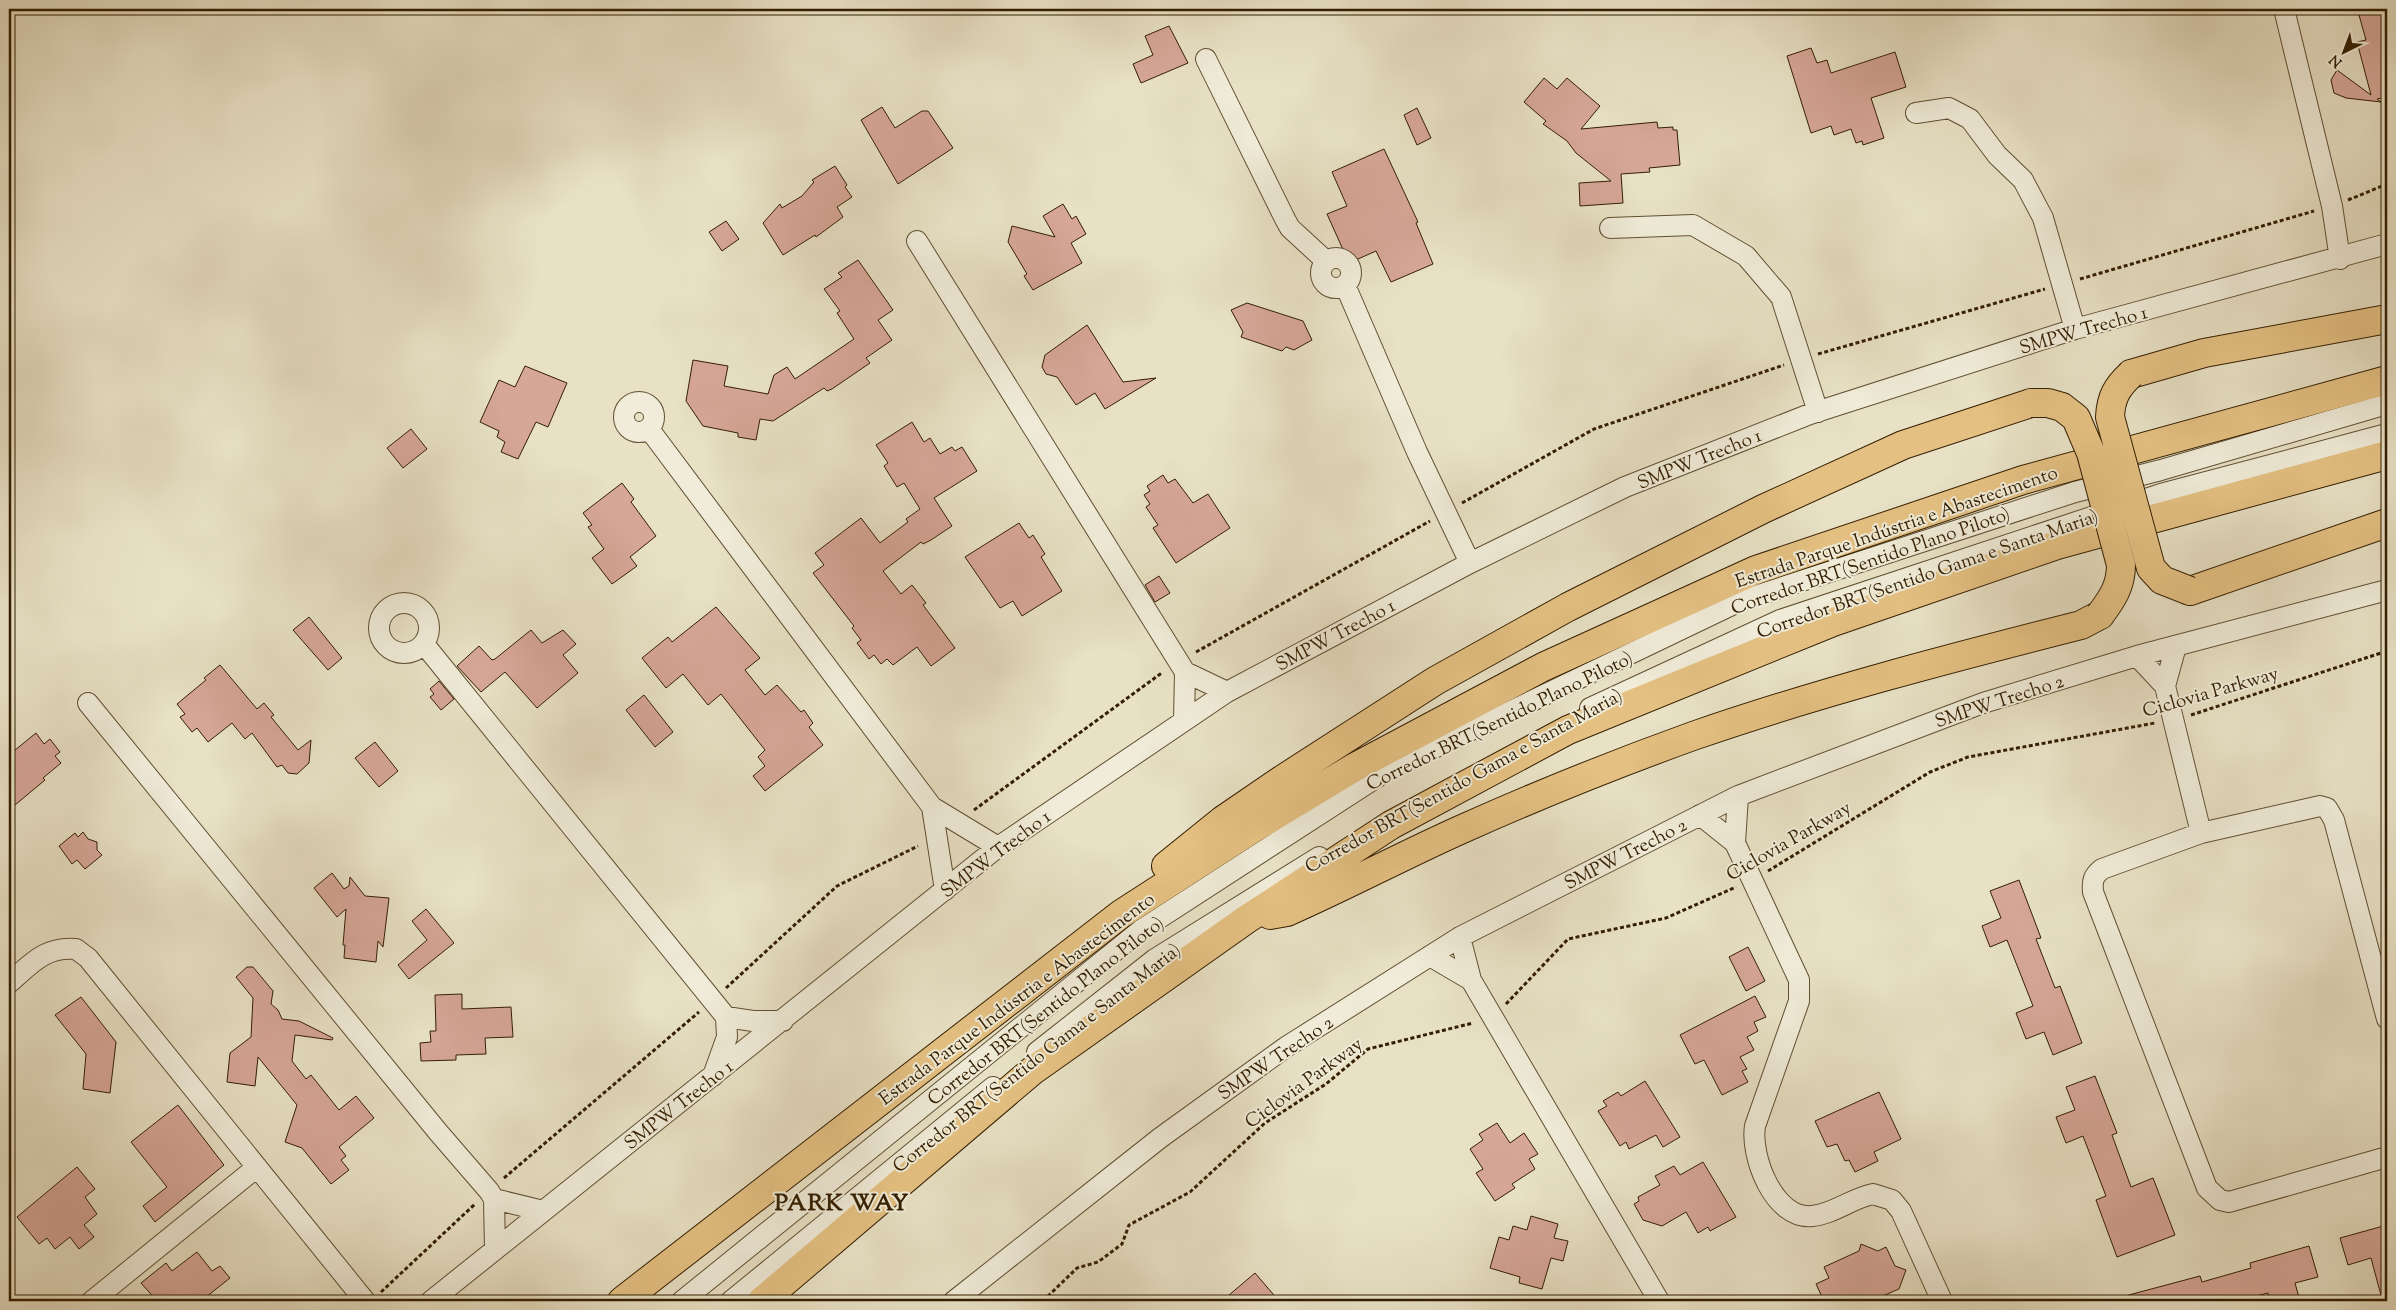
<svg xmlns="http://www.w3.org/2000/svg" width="2396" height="1310" font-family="'Sorts Mill Goudy',serif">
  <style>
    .building { fill: #d6a697; stroke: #331e00 }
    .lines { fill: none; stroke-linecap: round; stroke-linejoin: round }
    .minor-casing { stroke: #604f31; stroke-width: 22 }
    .highway-casing { stroke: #331e00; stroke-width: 30 }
    .path { stroke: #331e00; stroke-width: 3; stroke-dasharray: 4 2.5; stroke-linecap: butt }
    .minor { stroke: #f0ecd9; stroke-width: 20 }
    .highway { stroke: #e4c082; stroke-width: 28 }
    .highway-bridge-casing { stroke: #331e00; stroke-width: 30; stroke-linecap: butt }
    .highway-bridge { stroke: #e4c082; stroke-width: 28 }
    .labels { text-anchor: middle; stroke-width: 4; stroke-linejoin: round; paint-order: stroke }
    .street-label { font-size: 19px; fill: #331e00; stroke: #f0ecd9 }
    .district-label { font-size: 24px; font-weight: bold; letter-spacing: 1px; fill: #331e00; stroke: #f0ecd9 }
  </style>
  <rect width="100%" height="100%" fill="#e8e1c5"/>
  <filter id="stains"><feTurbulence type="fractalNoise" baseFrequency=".004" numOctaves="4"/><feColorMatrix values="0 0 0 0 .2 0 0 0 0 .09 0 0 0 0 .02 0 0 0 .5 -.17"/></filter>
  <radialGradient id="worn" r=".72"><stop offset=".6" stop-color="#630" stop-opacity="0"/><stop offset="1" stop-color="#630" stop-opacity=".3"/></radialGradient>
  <path class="building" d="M2367 9H2387V97L2377 99 2381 102 2346 98 2334 93 2331 80 2337 70 2371 95 2357 42 2366 40 2359 15 2368 12Z
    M1169 26 1188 63 1141 83 1133 64 1153 55 1145 36Z
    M1811 48 1817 63 1827 60 1831 73 1895 52 1906 87 1871 98 1884 138 1863 145 1862 141 1856 143 1851 129 1834 135 1831 126 1811 133 1787 56Z
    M1544 78 1557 89 1567 78 1600 106 1581 129 1657 122 1658 128 1673 127V130H1677L1680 165 1649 168 1650 172 1621 174 1623 203 1580 206 1579 183 1611 181 1576 153 1567 141 1543 124 1546 121 1524 102Z
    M882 107 895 128 922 111H928L953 148 898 184 861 120Z
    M1417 108 1431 138 1417 145 1404 115Z
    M1384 149 1418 222 1416 223 1433 264 1391 282 1376 251 1349 263 1327 214 1347 206 1332 172Z
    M835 166 847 185 845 187 852 197 837 207 843 217 816 237 815 235 783 255 763 223 780 204 782 208 802 196 814 182 812 180Z
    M1063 204 1072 219 1076 216 1086 234 1071 243 1082 263 1033 290 1024 276 1027 274 1008 242 1012 226 1055 237 1043 216Z
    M726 221 739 239 722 251 709 232Z
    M858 260 893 310 878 320 892 340 866 358 870 363 832 389 827 391 824 388 773 421 760 419 756 440 738 437V433L703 426 686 401 693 360 728 366 724 386 768 394 774 375 787 367 795 379 854 339 837 313 840 311 824 289 842 277 838 273Z
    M1247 303 1303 321 1312 340 1294 350 1286 347 1282 351 1241 337 1243 332 1231 310Z
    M1087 325 1123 382 1156 378 1105 409 1095 393 1076 405 1057 377 1046 374 1042 367 1045 355Z
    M525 366 567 383 548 427 536 422 518 459 501 452 505 442 497 437 499 431 480 422 499 380 515 387Z
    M912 422 924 442 930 438 940 454 952 447 955 451 962 447 977 471 934 498 952 526 931 540 923 544 921 542 883 571 901 594 912 585 926 603 923 605 955 648 931 666 917 647 893 665 887 659 881 664 874 655 869 659 857 643 861 640 852 628 854 626 813 573 824 565 815 553 861 518 880 543 908 522 906 519 920 509 904 483 897 487 884 466 888 463 876 445Z
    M411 429 427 449 403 468 387 448Z
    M1163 475 1168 483 1175 479 1193 503 1208 494 1230 528 1176 563 1153 528 1158 525 1146 507 1150 504 1144 495 1150 491 1147 486Z
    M622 483 634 499 631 502 656 536 630 557 637 566 612 584 592 558 604 549 588 527 592 525 583 513Z
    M1019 523 1029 538 1033 535 1045 554 1041 557 1062 591 1022 616 1013 601 1000 608 965 557Z
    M1159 576 1170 593 1155 602 1145 585Z
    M716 607 760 658 745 670 765 695 777 685 801 712 804 710 813 723 809 727 823 745 765 791 753 776 765 766 758 757 765 750 721 694 708 705 683 674 666 688 642 658 668 637 672 642Z
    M309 617 342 658 328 670 293 630Z
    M531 630 542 643 563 630 576 644 563 655 578 673 537 708 505 672 481 692 457 666 479 646 492 660 495 659Z
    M220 665 257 709 264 703 274 715 271 717 298 750 311 740 309 763 297 774 288 773 282 765 277 767 252 733 245 739 232 723 208 742 197 728 192 732 180 717 185 714 177 704 206 680 204 678Z
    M439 681 454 699 441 710 430 697 434 694 430 689Z
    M644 695 673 732 655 747 626 710Z
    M36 733 44 744 50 739 60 752 55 756 61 763 43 778 45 780 9 810V755Z
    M375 742 398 771 379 787 355 758Z
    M83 832 88 839 97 842V850L102 855 85 869 77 860 72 864 59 846 75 833 78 837Z
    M332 873 344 889 349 886 350 877 365 896 389 898 383 947 378 941 376 962 344 958 345 945H343L346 909 337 917 314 888Z
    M2019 880 2041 938 2036 939 2055 988 2060 986 2082 1043 2053 1055 2044 1032 2026 1039 2016 1013 2033 1006 2007 940 1990 947 1982 926 2001 918 1990 891Z
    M426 909 454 943 409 979 398 965 427 940 412 921Z
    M1748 947 1765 981 1746 991 1729 957Z
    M247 967H253L273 991 271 1004 278 1010 282 1019 299 1021 333 1038 332 1040 295 1035 292 1061 306 1079 311 1075 339 1110 356 1096 374 1118 339 1147 346 1156 341 1160 349 1170 331 1184 302 1148 285 1142 297 1105 258 1057 255 1086 227 1082 230 1053 251 1037 253 998 236 977Z
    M462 994V1009L511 1007 513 1037 485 1038 486 1054 456 1055V1060L421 1061 420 1043 431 1042 430 1031H436L435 995Z
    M1755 996 1766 1017 1754 1022 1758 1031 1747 1037 1754 1050 1740 1057 1747 1069 1742 1071 1748 1082 1722 1095 1704 1060 1695 1064 1680 1035Z
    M81 997 116 1042 110 1093 83 1089 86 1054 55 1015Z
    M2095 1076 2117 1133 2112 1135 2131 1187 2153 1178 2175 1235 2117 1257 2096 1200 2106 1196 2083 1136 2066 1143 2056 1117 2075 1110 2066 1087Z
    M1645 1081 1680 1137 1663 1147 1656 1135 1629 1149 1626 1142 1620 1146 1598 1111 1607 1106 1603 1101 1618 1092 1621 1096Z
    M1879 1092 1901 1139 1874 1152 1878 1161 1855 1172 1849 1160 1845 1161 1837 1144 1827 1147 1815 1121Z
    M178 1105 224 1165 155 1222 143 1206 167 1187 131 1142Z
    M1497 1123 1510 1143 1524 1133 1538 1154 1529 1159 1535 1169 1512 1184 1515 1188 1495 1201 1476 1173 1483 1169 1470 1149 1483 1140 1479 1134Z
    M1703 1162 1736 1217 1710 1231 1708 1227 1698 1233 1686 1212 1662 1226 1643 1220 1634 1204 1639 1201 1638 1197 1660 1185 1655 1176 1674 1166 1680 1175Z
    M77 1167 95 1189 85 1197 97 1214 84 1225 94 1237 79 1249 70 1237 55 1249 47 1238 39 1244 17 1217Z
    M1531 1216 1558 1224 1554 1238 1568 1241 1563 1261 1551 1258 1542 1289 1519 1283 1520 1277 1490 1268 1499 1237 1509 1240 1513 1226 1527 1230Z
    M2387 1225V1299H2382L2371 1258 2348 1265 2340 1238Z
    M1861 1244 1878 1251 1886 1247 1895 1266 1906 1270 1899 1289 1871 1301H1834L1831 1295 1823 1299 1816 1284 1829 1278 1824 1267 1859 1251Z
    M2309 1246 2318 1277 2295 1283 2300 1301H2270L2268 1293 2237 1301H2126L2125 1296 2200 1276 2202 1282 2251 1268 2250 1263Z
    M197 1252 212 1271 220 1266 230 1278 201 1301H157L141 1283 166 1263 172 1271Z
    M1255 1273 1279 1301H1222Z"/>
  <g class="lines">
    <g class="minor-casing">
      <path id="minor" d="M2284 9 2332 206 2340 259
        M1206 59 1285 219 1290 228 1326 261
        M1916 113 1949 108 1970 119 1997 155 2023 180 2043 218 2075 329
        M1610 228 1693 225 1746 256 1781 297 1818 412
        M917 241 1185 672 1184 721
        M1321 273a15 15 0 1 1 30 0a15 15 0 1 1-30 0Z
        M1345 285 1417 452 1470 563
        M624 417a15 15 0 1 1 30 0a15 15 0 1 1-30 0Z
        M649 429 932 807 998 847
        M379 628a25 25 0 1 1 50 0a25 25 0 1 1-50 0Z
        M424 644 726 1017 727 1037 713 1076
        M2176 646 2165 686 2201 833
        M2137 656 2165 686
        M1185 672 1227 692
        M88 703 438 1132 489 1191 494 1199 495 1250
        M1590 708 1780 620 2161 494 2387 434
        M932 807 945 890
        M1700 815 1735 843 1799 980V1001L1755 1126C1750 1156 1774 1220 1812 1216 1834 1214 1852 1198 1873 1194L1892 1200 1901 1211 1942 1301
        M1735 843 1738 796
        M1460 937 1471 980 1659 1301
        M1430 956 1471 980
        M9 983C31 964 45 946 76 949L88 958 365 1301
        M726 1017 753 1021H783
        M2387 1019 2334 820 2327 808 2320 806 2201 833 2102 869C2093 876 2092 881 2093 892L2207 1188 2220 1200 2229 1202 2387 1157
        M1037 1052 1155 959 1319 857
        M494 1199 543 1211
        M92 1301 257 1167
        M431 1301 998 847 1227 692 1470 563 1625 487 1810 414 2075 329 2387 244
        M682 1301 1141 930 1388 770 1740 601 2075 492 2161 470 2387 404
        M731 1301 993 1087
        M954 1301 1160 1138 1286 1047 1460 937 1738 796 1983 703 2137 656 2387 590"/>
    </g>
    <g class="highway-casing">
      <path id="highway" d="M2131 374 2204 353 2387 319
        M2190 591 2387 523
        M1166 866 1223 820 1283 779 1435 681 1568 607 1763 509 1903 445 2031 403
        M1270 915 1287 912C1346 886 1402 856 1460 830 1536 796 1615 764 1693 736 1820 692 1951 658 2081 625L2100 615
        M622 1301 1121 914 1254 828 1355 767 1543 667 1756 570 2023 480 2387 380
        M762 1301 1032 1071 1247 919 1391 825 1568 730 1833 622 2057 545 2387 455"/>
    </g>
    <path class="path" d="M2348 200 2387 184
      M2080 279 2314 211
      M1818 354 2045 289
      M1462 503 1594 429 1784 365
      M1196 652 1430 521
      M2191 715 2387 651
      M974 810 1163 672
      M1768 871 1930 772 1968 757 2155 723
      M726 988 837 886 918 846
      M1506 1004 1568 939 1666 918 1736 887
      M504 1178 699 1012
      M381 1292 475 1204
      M1043 1301 1077 1268 1098 1262 1122 1244 1129 1225 1190 1192 1265 1123 1326 1084 1368 1049 1473 1023"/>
    <use href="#minor" class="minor"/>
    <use href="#highway" class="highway"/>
    <g class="highway-bridge-casing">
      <path id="highway-bridge" d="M2131 374C2117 387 2111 397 2110 417L2151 568 2162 580 2190 591
        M2031 403H2048L2062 407 2076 418 2091 453 2121 565C2121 586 2112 599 2100 615"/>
    </g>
    <use href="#highway-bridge" class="highway-bridge"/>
  </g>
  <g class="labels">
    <g class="street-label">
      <text transform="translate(2083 329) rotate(-16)" y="7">SMPW Trecho 1</text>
      <text transform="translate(1699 458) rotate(-22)" y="7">SMPW Trecho 1</text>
      <text transform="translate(1896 526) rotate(-19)" y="7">Estrada Parque Indústria e Abastecimento</text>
      <text transform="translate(1870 560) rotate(-19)" y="7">Corredor BRT(Sentido Plano Piloto)</text>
      <text transform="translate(1927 573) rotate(-19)" y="7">Corredor BRT(Sentido Gama e Santa Maria)</text>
      <text transform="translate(1335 634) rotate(-28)" y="7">SMPW Trecho 1</text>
      <text transform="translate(2210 691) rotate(-16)" y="7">Ciclovia Parkway</text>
      <text transform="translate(1999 700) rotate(-18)" y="7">SMPW Trecho 2</text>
      <text transform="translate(1499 720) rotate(-26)" y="7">Corredor BRT(Sentido Plano Piloto)</text>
      <text transform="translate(1463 780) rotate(-29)" y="7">Corredor BRT(Sentido Gama e Santa Maria)</text>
      <text transform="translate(1788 840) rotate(-30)" y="7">Ciclovia Parkway</text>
      <text transform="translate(995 853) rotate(-37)" y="7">SMPW Trecho 1</text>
      <text transform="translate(1625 853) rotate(-27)" y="7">SMPW Trecho 2</text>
      <text transform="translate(1016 998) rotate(-37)" y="7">Estrada Parque Indústria e Abastecimento</text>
      <text transform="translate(1045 1010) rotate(-38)" y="7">Corredor BRT(Sentido Plano Piloto)</text>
      <text transform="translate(1036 1057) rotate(-38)" y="7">Corredor BRT(Sentido Gama e Santa Maria)</text>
      <text transform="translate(1275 1057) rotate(-34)" y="7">SMPW Trecho 2</text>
      <text transform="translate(1303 1082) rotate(-36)" y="7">Ciclovia Parkway</text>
      <text transform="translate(678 1104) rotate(-38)" y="7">SMPW Trecho 1</text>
    </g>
    <g class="district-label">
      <text x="842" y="1210">PARK WAY</text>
    </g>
  </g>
  <rect width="2396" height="1310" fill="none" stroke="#e8e1c5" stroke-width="30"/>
  <rect x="10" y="10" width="2376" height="1290" fill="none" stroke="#331e00" stroke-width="2.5"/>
  <rect x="15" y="15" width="2366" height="1280" fill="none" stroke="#331e00"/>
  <g transform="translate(2344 52) rotate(222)" stroke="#f0ecd9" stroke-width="4" paint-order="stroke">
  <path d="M0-4L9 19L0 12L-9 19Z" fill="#331e00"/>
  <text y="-8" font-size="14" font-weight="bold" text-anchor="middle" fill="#331e00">N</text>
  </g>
  <rect width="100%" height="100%" filter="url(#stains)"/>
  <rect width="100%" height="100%" fill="url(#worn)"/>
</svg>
